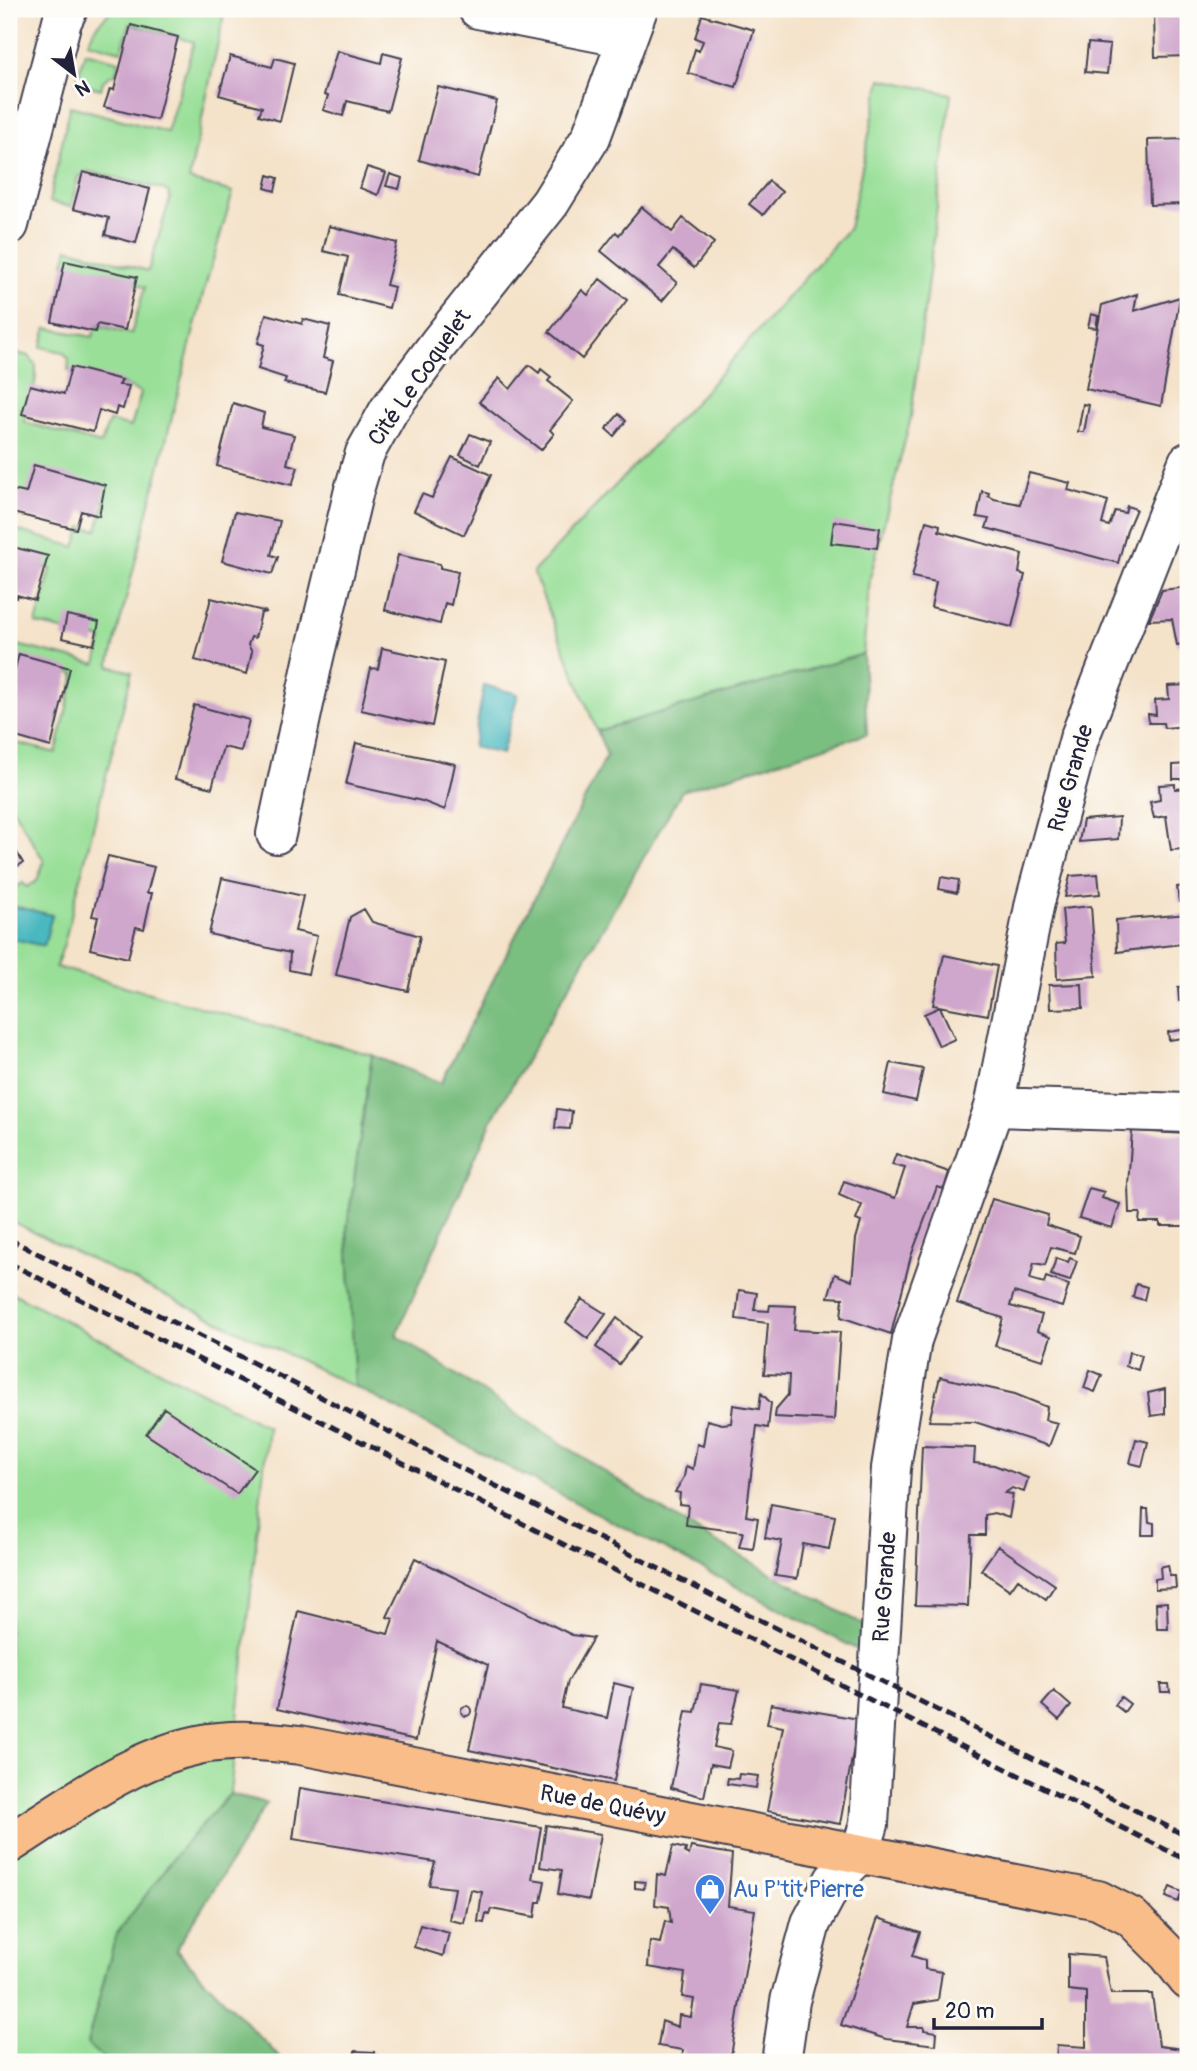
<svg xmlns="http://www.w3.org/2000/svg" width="1197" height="2071" font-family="Pangolin,sans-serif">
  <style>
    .green { fill: #99df98; stroke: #5e806a; stroke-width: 2 }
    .forest { fill: #7abe80; stroke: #4e705e; stroke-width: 2 }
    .water { fill: #48b8bf; stroke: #356d7d; stroke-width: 2 }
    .building { fill: #cfa6cc }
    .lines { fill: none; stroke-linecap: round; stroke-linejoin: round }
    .minor-casing { stroke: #423f50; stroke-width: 42 }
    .major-casing { stroke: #423f50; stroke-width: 42 }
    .minor { stroke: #fff; stroke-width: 38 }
    .major { stroke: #f9bd89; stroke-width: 38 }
    .rail { stroke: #22223b; stroke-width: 5; stroke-dasharray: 10 5; stroke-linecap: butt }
    .labels { text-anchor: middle; stroke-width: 7; stroke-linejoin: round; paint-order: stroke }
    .street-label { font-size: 23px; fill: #22223b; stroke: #fdfcf7 }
    .shop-label { font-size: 23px; fill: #366cbe; stroke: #fdfcf7; text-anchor: start }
  </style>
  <rect width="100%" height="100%" fill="#fdfcf7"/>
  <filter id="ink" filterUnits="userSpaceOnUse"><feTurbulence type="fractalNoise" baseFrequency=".0143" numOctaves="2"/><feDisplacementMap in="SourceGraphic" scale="14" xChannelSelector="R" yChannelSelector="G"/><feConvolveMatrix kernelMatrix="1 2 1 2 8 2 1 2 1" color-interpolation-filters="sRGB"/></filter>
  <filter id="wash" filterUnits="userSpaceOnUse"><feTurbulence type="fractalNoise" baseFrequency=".00686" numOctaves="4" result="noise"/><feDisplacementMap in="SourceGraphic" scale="28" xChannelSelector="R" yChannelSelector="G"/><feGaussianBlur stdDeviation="1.57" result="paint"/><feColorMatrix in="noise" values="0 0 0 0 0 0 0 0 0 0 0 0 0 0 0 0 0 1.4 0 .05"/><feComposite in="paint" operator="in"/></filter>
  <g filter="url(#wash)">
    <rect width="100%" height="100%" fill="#f4e2c9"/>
    <path class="green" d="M113 9H225L189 180 233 192 203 294 109 666 132 672 64 944 56 967 372 1055 347 1228 355 1387 9 1220V891L23 883 27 887 37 881 44 861 9 802V741L56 753 75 674 19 658 10 687H9V643L96 664 102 639 36 624 51 569 9 558V528L75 547 82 527 97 530 105 501 91 497 27 502 9 497V363L12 352 29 356 36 366V379L24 422 101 444 109 421 131 427 141 393 116 381 68 370 69 359 63 352 41 347 47 328 93 337 96 325 131 334 145 287 64 263 68 248 148 271 170 199 169 193 162 189 88 171 78 177 71 207 49 202 70 106 167 132 194 42 130 24 121 51 88 42 96 26Z
      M85 52 119 61 115 75H111L103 81 101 89 76 83Z
      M881 79 951 94 911 417 870 578 863 654 597 731 533 572 695 402 849 228Z
      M9 1291 268 1427 230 1794 182 1847 116 1935 87 2044 107 2062H9Z"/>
    <path class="forest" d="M863 654 867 734 682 791 492 1120 396 1335 686 1525 876 1632 875 1659 355 1387 347 1228 372 1055 441 1083 607 755 597 731Z
      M230 1794 267 1803 176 1950 284 2062H107L87 2044 116 1935 182 1847Z"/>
    <path class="water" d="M484 685 518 694 502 754 473 747Z
      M9 905 52 915 44 946 9 938Z"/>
    <g id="blocks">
      <path class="building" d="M1154 9H1188V56L1155 57Z
        M702 15 754 30 736 87 688 73 695 49 699 51 703 41 695 38Z
        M131 25 178 37 157 120 104 107 110 89 114 90Z
        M1088 43 1110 45 1107 74 1085 72Z
        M337 51 381 63 383 53 402 58 388 111 347 101 343 116 323 110 328 96 324 95Z
        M230 56 272 67 275 58 294 63 280 121 259 115 262 107 219 95Z
        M438 87 497 101 478 177 419 160Z
        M1188 139V204L1150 205 1148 140Z
        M367 167 386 173 378 195 360 188Z
        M83 172 150 189 136 243 105 235 109 218 73 209Z
        M390 174 402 178 399 189 386 186Z
        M268 175 278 178 275 191 265 188Z
        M769 181 782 192 763 215 749 204Z
        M642 207 672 232 683 218 714 243 694 268 673 250 659 267 677 283 662 301 601 251 616 232 619 235Z
        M329 226 397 243 386 285 394 287 389 308 339 295 348 257 323 251Z
        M65 261 137 277 125 330 97 324 95 332 52 322Z
        M600 279 627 300 582 359 549 332 582 290 588 295Z
        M1137 294 1134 311 1180 297 1161 406 1086 389 1102 305Z
        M266 314 302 324 303 319 330 326 323 358 333 361 325 392 284 383 286 378 258 369 264 345 258 343Z
        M1091 314 1098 316 1096 328 1088 327Z
        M529 365 539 373 541 369 551 377 548 381 573 401 550 430 554 434 541 450 479 402 499 378 510 389Z
        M71 367 122 380 119 385 129 386 123 409 117 407 115 415 99 410 93 432 22 414 30 385 64 394Z
        M233 403 264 413 261 427 294 435 287 464 298 467 292 485 217 466Z
        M1083 404 1089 405 1084 432H1078Z
        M619 414 626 421 614 436 606 429Z
        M470 434 490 442 480 465 460 455Z
        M452 457 491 475 464 535 414 511 422 494 432 498Z
        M34 465 105 485 99 516 81 511 76 529 9 512V489L26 493Z
        M1029 473 1070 483 1068 490 1108 501 1102 524 1109 526 1115 511 1125 513 1127 506 1136 509 1127 530 1118 563 986 528 989 519 977 517 982 491 989 493 988 496 994 499 1020 504Z
        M235 512 280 521 271 555 278 557 272 574 222 561Z
        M834 521 880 528 877 548 831 543Z
        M926 521 940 525 939 531 1022 554 1019 573 1025 575 1012 627 931 607 936 582 912 577Z
        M9 546 48 556 35 600 17 595V598L11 596 9 603Z
        M398 555 440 564V568L458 572 451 605 445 603 440 624 385 610Z
        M1188 587V643L1177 645 1172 619 1149 620 1162 590Z
        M211 598 267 612 261 613 255 638 251 637 248 645 252 652 247 674 195 660Z
        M67 615 99 622 94 645 62 638Z
        M382 648 445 662 432 726 361 710 371 668 378 669Z
        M19 654 70 668 51 747 9 735V704L14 683H11Z
        M1188 685V726L1164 728 1163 723H1149L1148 714 1156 715 1155 700 1169 699 1168 686Z
        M194 705 249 720 241 751 223 747 212 788 175 779Z
        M356 743 455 764 445 810 422 801 346 784Z
        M1188 764V779H1173V765Z
        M1175 784V789L1188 788V860H1182L1183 849 1171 850 1166 816 1154 818 1150 802 1160 800 1159 785Z
        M1119 817 1118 839 1079 842 1083 820Z
        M9 839 23 863 9 871Z
        M108 856 154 867 147 893H152L144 929 136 927 128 958 90 949 98 917 92 916Z
        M1188 871V901L1179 902 1177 887 1186 886 1184 872Z
        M1098 874 1100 894 1065 897 1070 876Z
        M941 877 959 880 957 893 939 889Z
        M222 878 303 896 295 931 317 936 308 974 289 970 290 953 209 934Z
        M1091 906 1096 976 1057 979 1056 944 1065 943 1062 909Z
        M364 909 372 922 420 936 408 991 336 975 350 917Z
        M1188 914V943L1117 952 1116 920Z
        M944 955 997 966 988 1015 933 1005Z
        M1082 984 1083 1008 1050 1009 1049 985Z
        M1188 986V1000L1179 1001 1178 987Z
        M940 1007 955 1039 939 1046 924 1014Z
        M1182 1030 1183 1038 1169 1040 1168 1032Z
        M891 1063 923 1069 916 1101 884 1094Z
        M557 1109 572 1111 570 1129 555 1128Z
        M1132 1131 1188 1134 1186 1226H1160V1222H1139L1140 1213H1129L1128 1185Z
        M896 1154 949 1172 944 1189 937 1187 911 1256 891 1334 841 1317 843 1298 828 1297 835 1274 852 1281 856 1239 861 1222 856 1220 862 1205 839 1195 844 1181 895 1198 905 1168 892 1165Z
        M1089 1188 1104 1192 1102 1198 1120 1204 1112 1228 1079 1218Z
        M992 1199 1048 1215 1046 1225 1080 1236 1075 1253 1051 1247 1045 1265 1034 1263 1030 1279 1044 1283 1046 1277 1069 1285 1062 1307 1014 1292 1010 1306 1042 1315 1037 1331 1051 1336 1043 1360 995 1346 1003 1318 957 1303Z
        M1056 1258 1068 1262 1070 1258 1077 1261 1070 1281 1051 1275Z
        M1136 1284 1147 1287 1144 1300 1133 1297Z
        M739 1290 757 1293 754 1310 769 1311 770 1305 796 1306 794 1330 840 1332 834 1420 775 1417 776 1409 788 1395 789 1375 764 1374 768 1323 736 1319Z
        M582 1299 606 1314 588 1339 566 1322Z
        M617 1318 640 1337 619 1364 596 1347Z
        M1129 1352 1142 1355 1138 1370 1126 1366Z
        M1090 1370 1102 1375 1095 1392 1084 1388Z
        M940 1377 1015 1394 1047 1407 1045 1420 1058 1423 1049 1446 975 1422 929 1421Z
        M1165 1389V1414L1151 1416 1148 1393Z
        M761 1393 771 1403 768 1428 757 1426 746 1516 758 1518 753 1549 739 1547 743 1532 686 1525 688 1505 679 1504 680 1493 675 1492 684 1477 686 1466 693 1469 697 1444 703 1446 707 1420 722 1424 731 1423 733 1405 759 1409Z
        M164 1408 255 1469 237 1494 146 1434Z
        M1136 1439 1148 1442 1142 1466 1130 1463Z
        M922 1446 975 1448 974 1463 994 1465 1028 1478 1024 1492 1012 1488 1005 1493 1013 1494 1009 1518 994 1513 985 1515V1535H971L968 1606 915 1605Z
        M771 1504 835 1516 829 1549 803 1544 797 1579 775 1576 782 1541 765 1538Z
        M1143 1509H1148L1149 1522 1154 1523V1535H1142Z
        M998 1546 1055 1585 1046 1599 1018 1579 1010 1590 981 1570Z
        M415 1558 572 1635 593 1638 568 1681 562 1708 607 1718 614 1683 633 1688 614 1781 469 1750 488 1665 437 1641 416 1740 277 1709 298 1611 388 1634 393 1619 387 1617Z
        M1168 1565 1170 1576H1175L1176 1588 1155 1589V1579L1161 1578 1160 1567Z
        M1167 1602 1168 1629H1157L1156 1603Z
        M701 1684 739 1690 731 1724 719 1723 714 1747 732 1751 728 1767 711 1764 704 1797 671 1788 686 1711 695 1712Z
        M1160 1684H1169L1170 1692H1161Z
        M1054 1691 1071 1706 1059 1720 1042 1705Z
        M1121 1697 1130 1704 1124 1712 1115 1705Z
        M771 1704 859 1719 840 1824 767 1811 783 1727 767 1724Z
        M461 1711a5 5 0 1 1 10 0a5 5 0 1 1-10 0Z
        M739 1774 758 1776 756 1788 727 1784 728 1778 738 1779Z
        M300 1788 541 1827 532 1879 545 1881 541 1902H537L535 1917 491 1909 489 1915 486 1914 484 1923 478 1922 482 1892 471 1890 464 1923 449 1920 455 1888 429 1885 435 1862 293 1839Z
        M546 1825 601 1834 589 1900 558 1894 562 1870 540 1867Z
        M673 1846 686 1849 685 1853 689 1855 691 1847 732 1854 728 1906 755 1910 730 2062H682L683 2050 658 2046 662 2021 678 2027 679 2015 691 2017 694 1999 682 1997 685 1973 648 1967 650 1941 660 1943 665 1921 671 1923 669 1907 655 1905 657 1874 666 1876Z
        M635 1881 645 1882 644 1889 635 1888Z
        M1170 1887 1182 1892 1178 1902 1166 1897Z
        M878 1918 920 1932 912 1956 925 1960V1969L942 1972 938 2000 914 2004 907 2027H924V2030L937 2032 936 2045 886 2039 841 2025Z
        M420 1925 449 1933 443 1956 414 1947Z
        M1068 1954 1104 1957 1111 1994H1152L1159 2046 1183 2049 1186 2062H1056L1057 2045 1086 2047V1992L1068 1990Z
        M355 2051 374 2052V2062H354Z
        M394 2058 411 2061 410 2062H394Z"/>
    </g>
  </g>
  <g filter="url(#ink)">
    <use href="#blocks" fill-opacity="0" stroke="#423f50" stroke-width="2"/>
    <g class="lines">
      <g class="minor-casing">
        <path id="minor" d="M478 9 626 38
          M9 225 62 21 68 9
          M276 834 314 657 354 490 365 453 389 410 439 343 550 203 591 137 638 9
          M994 1107 1188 1113
          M781 2062 790 2001 811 1923 834 1880 860 1854 869 1824 891 1468 912 1340 994 1107 1035 902 1079 739 1188 462"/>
      </g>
      <g class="major-casing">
        <path id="major" d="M9 1844C69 1806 128 1760 198 1745 232 1738 267 1741 300 1745L1098 1900 1131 1917 1168 1954 1188 1980"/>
      </g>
      <use href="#minor" class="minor"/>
      <use href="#major" class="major"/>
      <path class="rail" d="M9 1239 1188 1837
        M9 1263 1188 1861"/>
    </g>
  </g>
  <defs>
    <g id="shop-pin" transform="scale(1.575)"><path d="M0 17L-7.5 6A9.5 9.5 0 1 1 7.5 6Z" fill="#3f7fe0" stroke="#fdfcf7"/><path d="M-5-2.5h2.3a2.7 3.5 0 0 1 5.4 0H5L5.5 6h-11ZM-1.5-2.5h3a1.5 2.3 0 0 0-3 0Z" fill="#fff"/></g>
  </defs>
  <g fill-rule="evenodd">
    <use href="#shop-pin" x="710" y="1889"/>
  </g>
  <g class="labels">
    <g class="street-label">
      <text transform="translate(419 377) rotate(-55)" y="8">Cité Le Coquelet</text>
      <text transform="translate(1070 778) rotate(-74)" y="8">Rue Grande</text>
      <text transform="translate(884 1587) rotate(-86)" y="8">Rue Grande</text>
      <text transform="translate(603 1804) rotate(11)" y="8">Rue de Quévy</text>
    </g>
    <g class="shop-label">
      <text x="733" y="1897">Au P'tit Pierre</text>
    </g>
  </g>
  <rect width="1197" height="2071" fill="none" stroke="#fdfcf7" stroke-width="35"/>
  <g transform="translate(74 74) rotate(149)" stroke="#fdfcf7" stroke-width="5" paint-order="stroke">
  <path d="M0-5L12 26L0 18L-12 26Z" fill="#22223b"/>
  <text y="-10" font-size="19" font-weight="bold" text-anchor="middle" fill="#22223b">N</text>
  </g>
  <path d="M934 2018v10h108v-10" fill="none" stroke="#22223b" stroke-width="3.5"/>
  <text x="945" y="2018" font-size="21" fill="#22223b" stroke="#fdfcf7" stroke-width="5" paint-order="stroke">20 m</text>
</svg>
